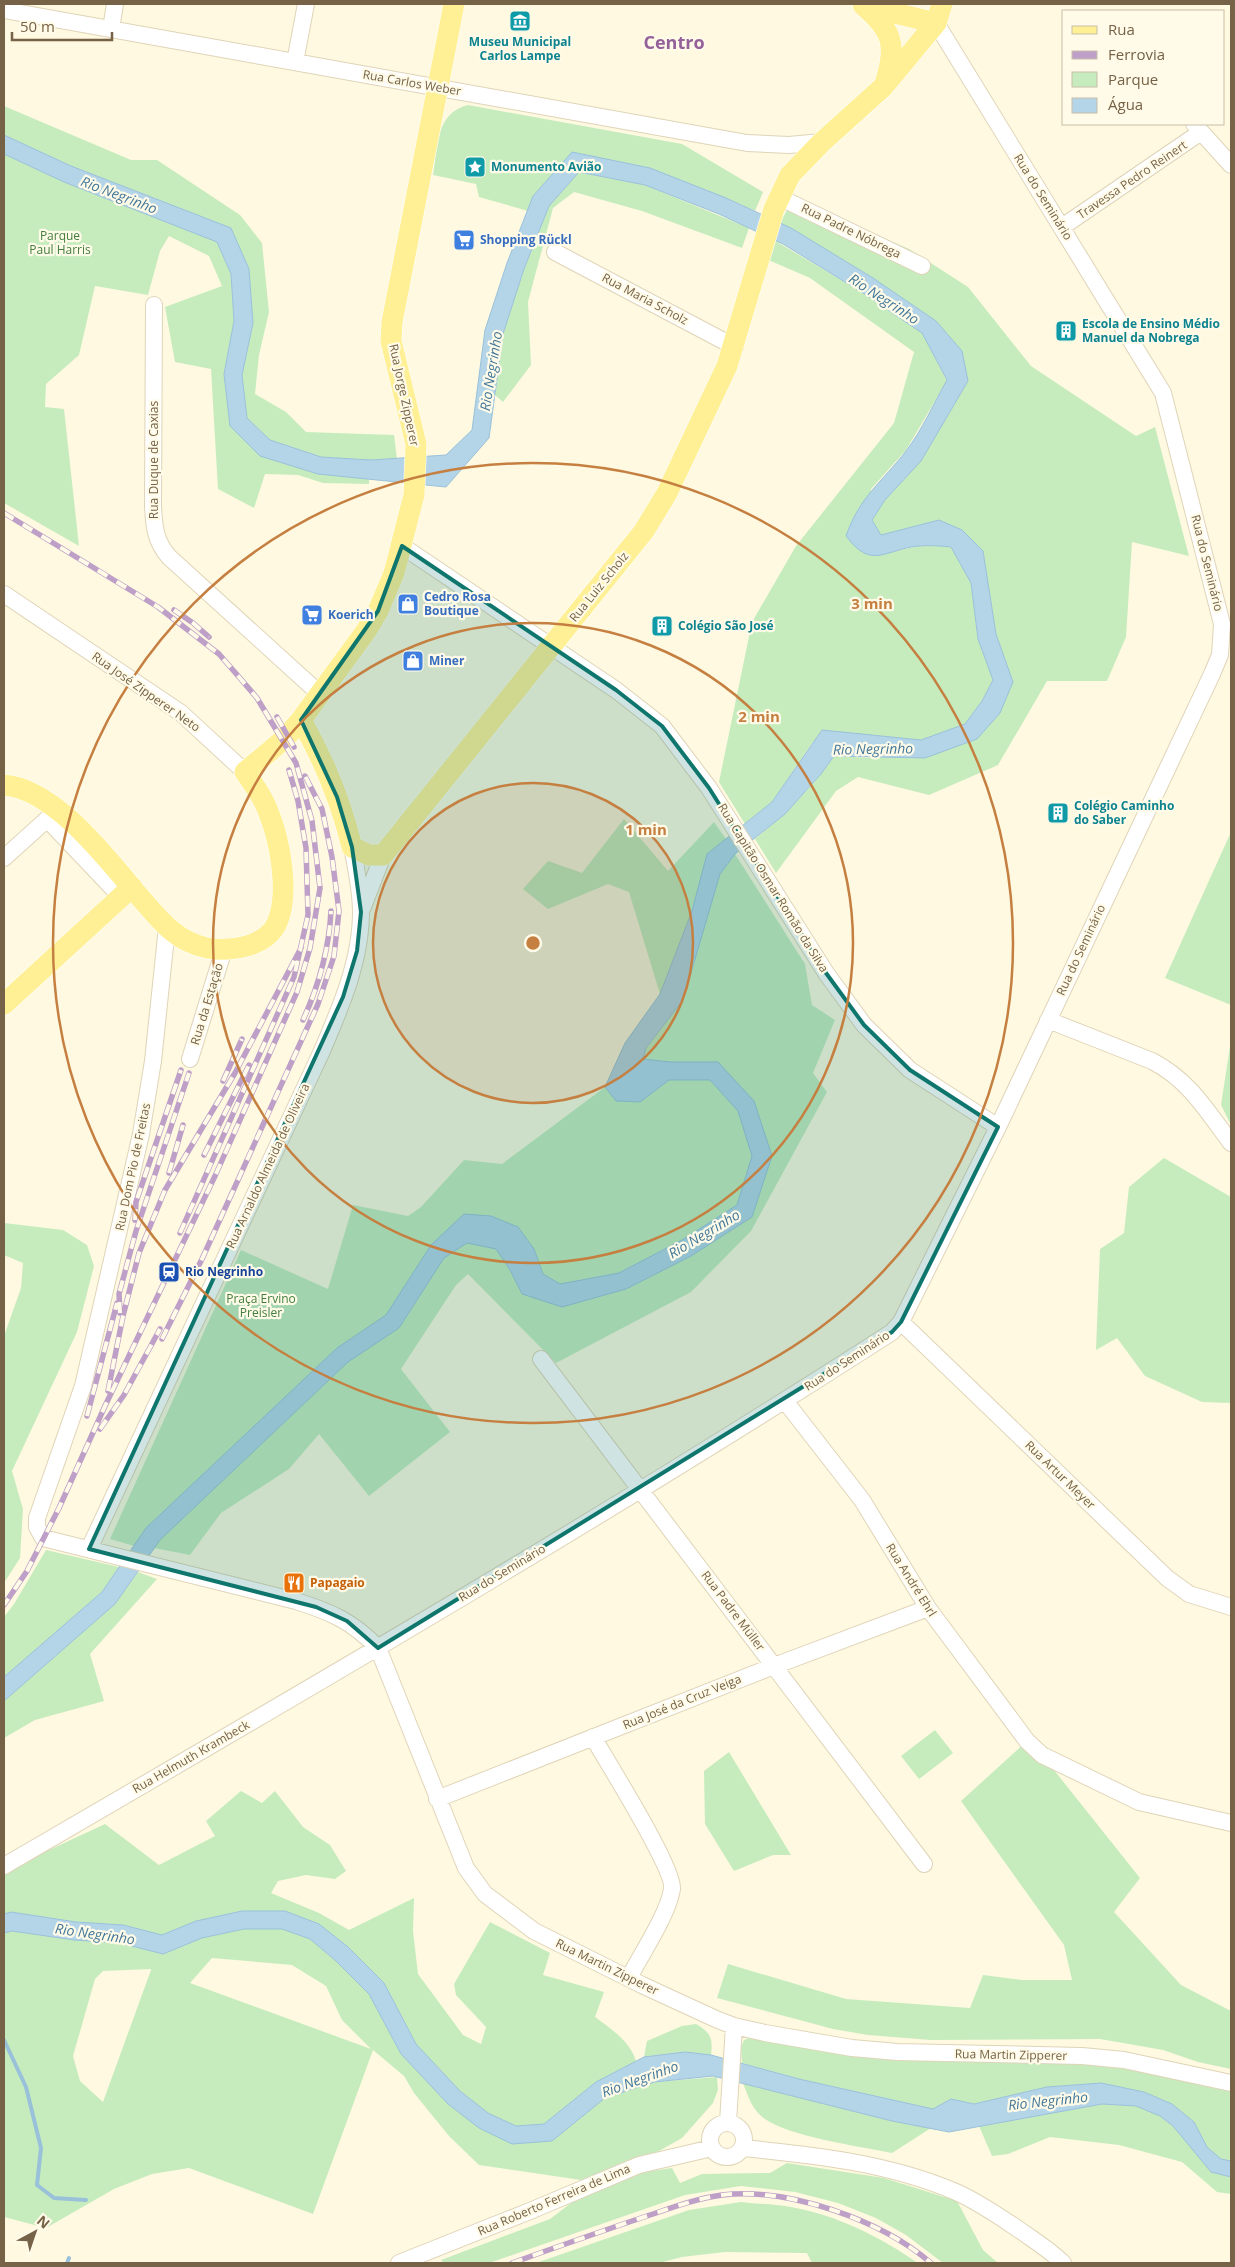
<svg xmlns="http://www.w3.org/2000/svg" width="1235" height="2267" font-family="'Open Sans',sans-serif">
  <style>
    .green { fill: #c6ecbe; fill-rule: evenodd }
    .water { fill: #b4d4e8; stroke: #99c1da }
    .lines { fill: none; stroke-linecap: round; stroke-linejoin: round }
    .stream { stroke: #99c1da; stroke-width: 4 }
    .minor-casing { stroke: #e0d4b8; stroke-width: 18 }
    .major-casing { stroke: #fff; stroke-width: 22 }
    .minor { stroke: #fff; stroke-width: 16 }
    .major { stroke: #fff096; stroke-width: 21 }
    .rail-casing { stroke: #be9fc7; stroke-width: 5.5 }
    .rail { stroke: #fffbe8; stroke-width: 4; stroke-dasharray: 11; stroke-linecap: butt }
    .marked { fill: #0f766e; fill-opacity: 0.2; stroke: #0f766e; stroke-width: 4; stroke-linejoin: round }
    .ring { fill: none; stroke: #c57f40; stroke-width: 2.5 }
    .labels { text-anchor: middle; stroke-width: 4.5; stroke-linejoin: round; paint-order: stroke }
    .culture-label { font-size: 12px; font-weight: bold; fill: #0d838f; stroke: #fffbe8; text-anchor: start }
    .street-label { font-size: 12px; fill: #766246; stroke: #fffbe8 }
    .park-label { font-size: 12px; fill: #417d3d; stroke: #fffbe8 }
    .shop-label { font-size: 12px; font-weight: bold; fill: #366cbe; stroke: #fffbe8; text-anchor: start }
    .transit-label { font-size: 12px; font-weight: bold; fill: #164399; stroke: #fffbe8; text-anchor: start }
    .food-label { font-size: 12px; font-weight: bold; fill: #c56008; stroke: #fffbe8; text-anchor: start }
    .water-label { font-size: 14px; font-style: italic; fill: #43779a; stroke: #fffbe8 }
    .district-label { font-size: 18px; font-weight: bold; fill: #94619a; stroke: #fffbe8 }
    .centre { fill: #c57f40; stroke: #fffbe8; stroke-width: 2.5 }
    .ring-label { font-size: 15px; text-anchor: middle; font-weight: bold; fill: #c57f40; stroke: #fffbe8; stroke-width: 4.5; stroke-linejoin: round; paint-order: stroke }
  </style>
  <rect width="100%" height="100%" fill="#fef9e0"/>
  <path class="green" d="M468 105 682 144 763 192 755 211 726 198 572 152 533 196 528 211 479 197 476 184 433 175C438 147 435 113 468 105Z
    M4 106 131 160H157L240 215 262 243 269 312 259 355 255 394 286 412 306 432 394 435 397 459 371 460 321 457 270 440 247 418 242 374 253 323 249 269 231 228 71 166 4 135Z
    M4 154 64 182 217 242 231 274 234 321 224 374 230 426 318 474 369 478V484L323 483 298 475 265 474 254 508 218 489 211 369 175 362 165 307 222 286 209 256 169 236 160 251 148 295 95 286 79 355 46 384 45 407 64 409 79 546 4 503Z
    M579 172 645 185 749 228 742 248 642 211 574 192 553 208 528 302 531 365 503 402 495 395 503 334 524 269 549 206Z
    M793 199 909 249 968 287 1031 366 1136 436 1155 427 1189 556 1132 542 1126 637 1107 681H1047L998 765 929 795 858 777 836 791 776 873 755 839C785 814 812 789 834 756L872 758 977 739 1013 682 996 634 983 551 939 520 881 535 872 520 885 500 921 461 968 381 873 278 780 223Z
    M772 239 863 293 922 333 947 381 906 450 871 489 872 556 919 546H951L971 583 978 639 993 680 982 701 965 724 921 740 873 737 813 742 772 802 745 824 719 782 752 622 796 546 894 423 914 352 810 278 766 259Z
    M624 819 668 871 714 822 726 839 707 854 692 911 660 994 629 892 608 884 548 909 523 889 548 861 582 873Z
    M1231 832V1005L1165 978Z
    M735 854 805 964 812 1005 835 1020 813 1073 827 1092 751 1231 691 1292 556 1363 468 1274 456 1285 401 1369 450 1432 369 1496 319 1434 289 1469 221 1513 190 1555 154 1548 160 1540 348 1362 399 1328 444 1258 467 1243 496 1249 510 1270 522 1294 562 1307 626 1289 691 1256 752 1217 772 1156 717 1062H670L643 1059 646 1048 683 1000 720 874Z
    M1231 1040V1125L1221 1105Z
    M669 1080H710L738 1111 753 1156 737 1205 682 1240 619 1273 560 1284 543 1274 534 1249 518 1227 431 1245 386 1315 337 1348 146 1528 134 1546 110 1539 241 1250 328 1289 353 1205 408 1216 421 1207 464 1160 502 1164 605 1087 616 1101 640 1102Z
    M1164 1158 1231 1197V1403L1202 1402 1145 1376 1117 1338 1096 1350 1100 1249 1124 1233 1129 1187Z
    M4 1223 63 1230 87 1245 94 1266 77 1332 12 1471 23 1509 20 1558 4 1583V1336L21 1288 23 1263 4 1255Z
    M46 1550 119 1567 102 1592 4 1677V1617L14 1604Z
    M138 1572 157 1579 90 1654 104 1701 35 1720 4 1738V1701L115 1604Z
    M935 1730 953 1753 919 1779 901 1756Z
    M1027 1741 1042 1755 1140 1878 1114 1912 1181 1985 1231 2011V2069L1198 2062 1163 2050 1100 2039 931 2040 868 2035 833 2029 717 1998 728 1964 846 1999 970 2008 983 1975 1022 1980H1072L1064 1945 961 1801Z
    M729 1752 791 1855H773L734 1871 705 1824 704 1771Z
    M241 1791 262 1803 275 1791 303 1827 330 1845 346 1871 335 1879 306 1875 278 1881 271 1893 319 1913 349 1930 414 1898 413 1931 418 1974 463 2035 481 2044 486 2027 456 1995 454 1984 490 1922 550 1953 543 1975 604 1992 595 2017C611 2029 630 2041 636 2061L596 2082 544 2124 516 2126 488 2113 460 2091 416 2044 384 1983 348 1947 319 1924 285 1911 196 1921 162 1935 123 1925 76 1922 11 1912 4 1914V1871L105 1824 159 1865 215 1836 206 1821Z
    M244 1929H282L310 1939 336 1961 369 1994 401 2054 448 2104 552 2141 605 2098 654 2082 717 2077 718 2090 713 2103 682 2138 659 2151 581 2180 479 2165 449 2136 414 2093 404 2076 373 2050 313 2214 189 2168 152 2174 114 2189 46 2228 4 2217V1933L12 1931 74 1940 120 1943 163 1954 202 1938ZM212 1958 292 1965 326 1986 342 2020 371 2049 190 1983ZM151 1969V1970L103 2102 80 2081 73 2056 95 1979 103 1971Z
    M696 2024C711 2033 713 2038 711 2055L685 2052 644 2057 647 2041 682 2026Z
    M751 2037 868 2058 1053 2061 1125 2065 1231 2090V2161L1221 2159 1207 2147 1194 2122 1172 2104 1144 2092 1101 2083 1047 2087 974 2104 951 2099 933 2109 799 2079 742 2063 741 2047 744 2040Z
    M743 2083 892 2121 931 2128 892 2153C862 2147 788 2136 765 2119 753 2111 748 2097 743 2083Z
    M1102 2104 1136 2106 1160 2116 1173 2126 1211 2172 1231 2177V2194L1217 2192 1182 2162 1119 2145 1050 2137 1008 2154 992 2156 979 2126Z
    M787 2163 884 2178 957 2201 983 2250 998 2263H943L906 2235 876 2218 838 2203 795 2192 741 2186 685 2195 489 2263H444L441 2260 550 2219 575 2200 637 2173 672 2168 680 2183 702 2174 770 2173Z
    M741 2202C757 2204 774 2204 791 2207 837 2215 880 2237 918 2263H812L807 2253 725 2252 682 2257 659 2263H536L689 2210Z"/>
  <path class="water" d="M4 135 71 166 231 228 249 269 253 323 242 375 247 418 270 440 321 457 371 460 446 455 472 430 485 330 507 263 533 196 572 152 650 168 726 198 791 228 873 278 936 321 962 351 968 381 921 461 885 500 872 520 881 535 939 520 962 530 983 551 996 634 1013 682 1000 713 977 739 925 758 834 756 821 774 785 814 735 854 720 874 683 1000 646 1048 643 1059 670 1062H718L754 1101 772 1156 752 1217 691 1256 626 1289 562 1307 522 1294 510 1270 496 1249 467 1243 444 1258 399 1328 348 1362 160 1540 115 1604 4 1701V1677L102 1592 146 1528 337 1348 386 1315 431 1245 464 1214 491 1216 518 1227 534 1249 543 1274 560 1284 619 1273 682 1240 737 1205 752 1156 738 1111 710 1080H669L640 1102 616 1101 605 1087 625 1043 660 994 692 911 707 854 772 802 822 730 921 740 965 724 982 701 993 680 978 639 971 583 951 547C941 546 929 545 919 546 885 549 872 571 846 536 860 496 882 482 906 451 922 430 934 403 947 380L922 333 863 293 783 244 719 214 645 185 579 172 549 206 524 269 503 334 489 438 446 487 318 474 260 456 230 426 224 374 234 321 231 274 217 242 64 182 4 154Z
    M242 1911H285L319 1924 348 1947 384 1983 416 2044 460 2091 488 2113 516 2126 544 2124 596 2082 644 2057 685 2052 711 2055 799 2079 933 2109 951 2099 974 2104 1047 2087 1101 2083 1144 2092 1172 2104 1194 2122 1207 2147 1221 2159 1231 2161V2177L1211 2172 1173 2126 1160 2116 1136 2106 1102 2104 949 2132 892 2121 713 2076 654 2082 605 2098 552 2141 512 2144 479 2128 448 2104 401 2054 369 1994 336 1961 310 1939 282 1929H244L202 1938 163 1954 120 1943 74 1940 12 1931 4 1933V1914L11 1912 76 1922 123 1925 162 1935 196 1921Z"/>
  <g class="lines">
    <path class="stream" d="M4 2040 26 2087 41 2148 37 2185 54 2198 86 2200
      M67 2263 69 2258"/>
    <g class="minor-casing">
      <path id="minor" d="M4 10 747 143 789 145 822 142
        M111 29 115 4
        M295 62 306 4
        M1194 124 1231 165
        M779 197 922 266
        M1062 227 1201 132
        M555 252 735 347
        M154 305 153 506C154 526 155 541 169 557L320 694
        M402 546 616 690 662 726 709 788 826 973 864 1025 910 1070 998 1127
        M4 594 181 713 245 772
        M47 819 121 897
        M4 858 55 812
        M363 907 383 855
        M167 927 153 1061 141 1134 83 1386 37 1518V1527L43 1538 296 1601C331 1612 352 1621 378 1648L466 1868 485 1894 534 1931 642 1985 718 2020 734 2026 765 2033 852 2048 897 2052 1082 2056 1124 2060 1231 2083
        M1048 1020 1152 1061C1189 1080 1207 1111 1231 1143
        M190 1059 224 949
        M901 1322 1167 1578 1189 1594 1231 1607
        M541 1359 924 1864
        M785 1401 862 1500 928 1608 1027 1741 1042 1755 1139 1802 1231 1823
        M89 1549 321 1053C340 1009 361 961 361 912 361 890 356 868 352 847
        M593 1737C607 1762 675 1869 672 1889 668 1915 641 1954 629 1978
        M437 1799 774 1666 928 1608
        M4 1866C303 1692 602 1519 892 1332L901 1322 998 1127 1212 674 1220 655 1222 624 1163 393 936 23
        M728 2122 734 2026
        M710 2140a17 17 0 1 1 34 0a17 17 0 1 1-34 0Z
        M743 2148C814 2155 889 2163 956 2192 979 2202 1000 2217 1021 2231 1035 2241 1051 2251 1063 2263
        M399 2263 530 2211 639 2165 712 2148"/>
    </g>
    <g class="major-casing">
      <path id="major" d="M863 5C892 30 897 44 886 80
        M866 6 936 23
        M301 720C324 760 341 802 352 847L369 855H383L644 531 667 493 727 366 774 209 790 175 822 142 883 87 936 23 942 4
        M4 785C55 789 107 859 139 896 158 918 176 942 207 948 230 952 266 947 277 923 290 893 280 840 268 811 263 796 253 784 245 772L283 740 301 720 366 631 378 611 394 573 414 495 416 444 391 341 392 322 454 4
        M4 1004 132 887"/>
    </g>
    <use href="#minor" class="minor"/>
    <use href="#major" class="major"/>
    <g class="rail-casing">
      <path id="rail" d="M4 513 158 607 219 654 239 677 257 698 296 763 312 821 320 888 310 948 297 992 215 1176 105 1406 59 1508 27 1571 4 1605
        M174 610 193 623 209 637
        M277 717 294 747
        M303 1020C319 985 329 950 331 911
        M223 1081 242 1039
        M204 1155 249 1065
        M169 1173 183 1125
        M135 1220 136 1202 181 1070
        M180 1233 294 977 308 915 306 848 298 801 289 770
        M120 1313 119 1294 136 1231 189 1073
        M162 1339 202 1259 318 1004 334 956 339 911 332 857 322 809 305 776
        M108 1391 123 1316 139 1253 165 1190 235 1073 301 948
        M87 1416 117 1303
        M100 1429 124 1395 160 1329
        M512 2263C554 2248 596 2233 638 2219 666 2210 693 2199 722 2195 788 2187 881 2220 931 2263"/>
    </g>
    <use href="#rail" class="rail"/>
  </g>
  <path class="marked" d="M402 546 616 690 662 726 709 788 826 973 864 1025 910 1070 998 1127 901 1322 892 1332 378 1648 347 1621 316 1607 89 1549 343 997 357 951 361 912 352 847 337 797 301 720 378 611Z"/>
  <circle cx="533" cy="943" r="160" fill="#c57f40" fill-opacity=".12"/>
  <g class="ring">
    <circle cx="533" cy="943" r="160"/>
    <circle cx="533" cy="943" r="320"/>
    <circle cx="533" cy="943" r="480"/>
  </g>
  <defs>
    <g id="museum-square" transform="scale(1.125)"><rect x="-9" y="-9" width="18" height="18" rx="4" fill="#0f9aa8" stroke="#fffbe8"/><path d="M0-6L6-3V-2H-6V-3ZM-5-1h2V3h-2ZM-1-1h2V3h-2ZM3-1h2V3H3ZM-6 4H6V6H-6Z" fill="#fff"/></g>
    <g id="sight-square" transform="scale(1.125)"><rect x="-9" y="-9" width="18" height="18" rx="4" fill="#0f9aa8" stroke="#fffbe8"/><path d="M0-6L1.8-2.2L6-1.7L2.9 1.2L3.7 5.4L0 3.3L-3.7 5.4L-2.9 1.2L-6-1.7L-1.8-2.2Z" fill="#fff"/></g>
    <g id="supermarket-square" transform="scale(1.125)"><rect x="-9" y="-9" width="18" height="18" rx="4" fill="#3f7fe0" stroke="#fffbe8"/><path d="M-6-5.5h2.5l.6 2H6L4.5 2H-2.5L-4.4-4H-6ZM-1.5 3.2a1.3 1.3 0 1 0 .1 0ZM3 3.2a1.3 1.3 0 1 0 .1 0Z" fill="#fff"/></g>
    <g id="building-square" transform="scale(1.125)"><rect x="-9" y="-9" width="18" height="18" rx="4" fill="#0f9aa8" stroke="#fffbe8"/><path d="M-4-6H4V6H1V3H-1V6H-4ZM-2.5-4.3h1.7v1.8h-1.7ZM.8-4.3h1.7v1.8H.8ZM-2.5-1h1.7V.8h-1.7ZM.8-1h1.7V.8H.8Z" fill="#fff"/></g>
    <g id="shop-square" transform="scale(1.125)"><rect x="-9" y="-9" width="18" height="18" rx="4" fill="#3f7fe0" stroke="#fffbe8"/><path d="M-5-2.5h2.3a2.7 3.5 0 0 1 5.4 0H5L5.5 6h-11ZM-1.5-2.5h3a1.5 2.3 0 0 0-3 0Z" fill="#fff"/></g>
    <g id="station-square" transform="scale(1.125)"><rect x="-9" y="-9" width="18" height="18" rx="4" fill="#1a4fb4" stroke="#fffbe8"/><path d="M-3-6H3Q5-6 5-4V2Q5 4 3 4L4.5 6H3L1.5 4h-3L-3 6H-4.5L-3 4Q-5 4-5 2V-4Q-5-6-3-6ZM-3.5-4v3h7v-3ZM-3.5 1v1.5H-2V1ZM2 1v1.5H3.5V1Z" fill="#fff"/></g>
    <g id="restaurant-square" transform="scale(1.125)"><rect x="-9" y="-9" width="18" height="18" rx="4" fill="#e8710a" stroke="#fffbe8"/><path d="M-5-6h1v4h1v-4h1v4h1v-4h1v5L-1.5 .5V6h-2V.5L-5-1ZM5-6V6H3V1.5H1.5Q1.5-4 5-6Z" fill="#fff"/></g>
  </defs>
  <g fill-rule="evenodd">
    <use href="#museum-square" x="520" y="21"/>
    <use href="#sight-square" x="475" y="167"/>
    <use href="#supermarket-square" x="464" y="240"/>
    <use href="#building-square" x="1066" y="331"/>
    <use href="#shop-square" x="408" y="604"/>
    <use href="#supermarket-square" x="312" y="615"/>
    <use href="#building-square" x="662" y="626"/>
    <use href="#shop-square" x="413" y="661"/>
    <use href="#building-square" x="1058" y="813"/>
    <use href="#station-square" x="169" y="1272"/>
    <use href="#restaurant-square" x="294" y="1583"/>
  </g>
  <g class="labels">
    <g class="culture-label">
      <text x="520" y="46" text-anchor="middle">Museu Municipal<tspan x="520" dy="14">Carlos Lampe</tspan></text>
      <text x="491" y="171">Monumento Avião</text>
      <text x="1082" y="328">Escola de Ensino Médio<tspan x="1082" dy="14">Manuel da Nobrega</tspan></text>
      <text x="678" y="630">Colégio São José</text>
      <text x="1074" y="810">Colégio Caminho<tspan x="1074" dy="14">do Saber</tspan></text>
    </g>
    <g class="street-label">
      <text transform="translate(412 83) rotate(10)" y="4">Rua Carlos Weber</text>
      <text transform="translate(1132 180) rotate(-34)" y="4">Travessa Pedro Reinert</text>
      <text transform="translate(1043 197) rotate(58)" y="4">Rua do Seminário</text>
      <text transform="translate(851 231) rotate(26)" y="4">Rua Padre Nóbrega</text>
      <text transform="translate(645 299) rotate(28)" y="4">Rua Maria Scholz</text>
      <text transform="translate(404 395) rotate(78)" y="4">Rua Jorge Zipperer</text>
      <text transform="translate(154 460) rotate(-90)" y="4">Rua Duque de Caxias</text>
      <text transform="translate(1207 563) rotate(76)" y="4">Rua do Seminário</text>
      <text transform="translate(599 587) rotate(-51)" y="4">Rua Luiz Scholz</text>
      <text transform="translate(146 692) rotate(35)" y="4">Rua José Zipperer Neto</text>
      <text transform="translate(773 888) rotate(58)" y="4">Rua Capitão Osmar Romão da Silva</text>
      <text transform="translate(1081 950) rotate(-65)" y="4">Rua do Seminário</text>
      <text transform="translate(207 1004) rotate(-73)" y="4">Rua da Estação</text>
      <text transform="translate(268 1166) rotate(-65)" y="4">Rua Arnaldo Almeida de Oliveira</text>
      <text transform="translate(133 1167) rotate(-78)" y="4">Rua Dom Pio de Freitas</text>
      <text transform="translate(847 1361) rotate(-33)" y="4">Rua do Seminário</text>
      <text transform="translate(1060 1475) rotate(44)" y="4">Rua Artur Meyer</text>
      <text transform="translate(502 1573) rotate(-31)" y="4">Rua do Seminário</text>
      <text transform="translate(911 1580) rotate(58)" y="4">Rua André Ehrl</text>
      <text transform="translate(733 1611) rotate(53)" y="4">Rua Padre Müller</text>
      <text transform="translate(682 1702) rotate(-22)" y="4">Rua José da Cruz Veiga</text>
      <text transform="translate(191 1757) rotate(-30)" y="4">Rua Helmuth Krambeck</text>
      <text transform="translate(607 1967) rotate(26)" y="4">Rua Martin Zipperer</text>
      <text transform="translate(1011 2055) rotate(1)" y="4">Rua Martin Zipperer</text>
      <text transform="translate(554 2200) rotate(-23)" y="4">Rua Roberto Ferreira de Lima</text>
    </g>
    <g class="park-label">
      <text x="60" y="240">Parque<tspan x="60" dy="14">Paul Harris</tspan></text>
      <text x="261" y="1303">Praça Ervino<tspan x="261" dy="14">Preisler</tspan></text>
    </g>
    <g class="shop-label">
      <text x="480" y="244">Shopping Rückl</text>
      <text x="424" y="601">Cedro Rosa<tspan x="424" dy="14">Boutique</tspan></text>
      <text x="328" y="619">Koerich</text>
      <text x="429" y="665">Miner</text>
    </g>
    <g class="transit-label">
      <text x="185" y="1276">Rio Negrinho</text>
    </g>
    <g class="food-label">
      <text x="310" y="1587">Papagaio</text>
    </g>
    <g class="water-label">
      <text transform="translate(119 195) rotate(21)" y="5">Rio Negrinho</text>
      <text transform="translate(884 299) rotate(33)" y="5">Rio Negrinho</text>
      <text transform="translate(491 371) rotate(-81)" y="5">Rio Negrinho</text>
      <text transform="translate(873 749) rotate(-1)" y="5">Rio Negrinho</text>
      <text transform="translate(704 1234) rotate(-31)" y="5">Rio Negrinho</text>
      <text transform="translate(95 1934) rotate(8)" y="5">Rio Negrinho</text>
      <text transform="translate(640 2079) rotate(-20)" y="5">Rio Negrinho</text>
      <text transform="translate(1048 2101) rotate(-6)" y="5">Rio Negrinho</text>
    </g>
    <g class="district-label">
      <text x="674" y="49">Centro</text>
    </g>
  </g>
  <circle cx="533" cy="943" r="8" class="centre"/>
  <g class="ring-label">
    <text x="872" y="609">3 min</text>
    <text x="759" y="722">2 min</text>
    <text x="646" y="835">1 min</text>
  </g>
  <rect width="1235" height="2267" fill="none" stroke="#766246" stroke-width="10"/>
  <rect x="1062" y="10" width="162" height="115" fill="#fffbe8" stroke="#c8bea7"/>
  <rect x="1072" y="26" width="25" height="8" fill="#fff096" stroke="#c8bea7"/>
  <text x="1108" y="35" font-size="15" fill="#766246">Rua</text>
  <rect x="1072" y="51" width="25" height="8" fill="#be9fc7" stroke="#c8bea7"/>
  <text x="1108" y="60" font-size="15" fill="#766246">Ferrovia</text>
  <rect x="1072" y="72" width="25" height="15" fill="#c6ecbe" stroke="#c8bea7"/>
  <text x="1108" y="85" font-size="15" fill="#766246">Parque</text>
  <rect x="1072" y="98" width="25" height="15" fill="#b4d4e8" stroke="#c8bea7"/>
  <text x="1108" y="110" font-size="15" fill="#766246">Água</text>
  <g transform="translate(35 2232) rotate(40)" stroke="#fffbe8" stroke-width="4" paint-order="stroke">
  <path d="M0-4L9 19L0 12L-9 19Z" fill="#766246"/>
  <text y="-8" font-size="14" font-weight="bold" text-anchor="middle" fill="#766246">N</text>
  </g>
  <path d="M12 32v8h100v-8" fill="none" stroke="#766246" stroke-width="2.5"/>
  <text x="20" y="32" font-size="15" fill="#766246" stroke="#fffbe8" stroke-width="4" paint-order="stroke">50 m</text>
</svg>
